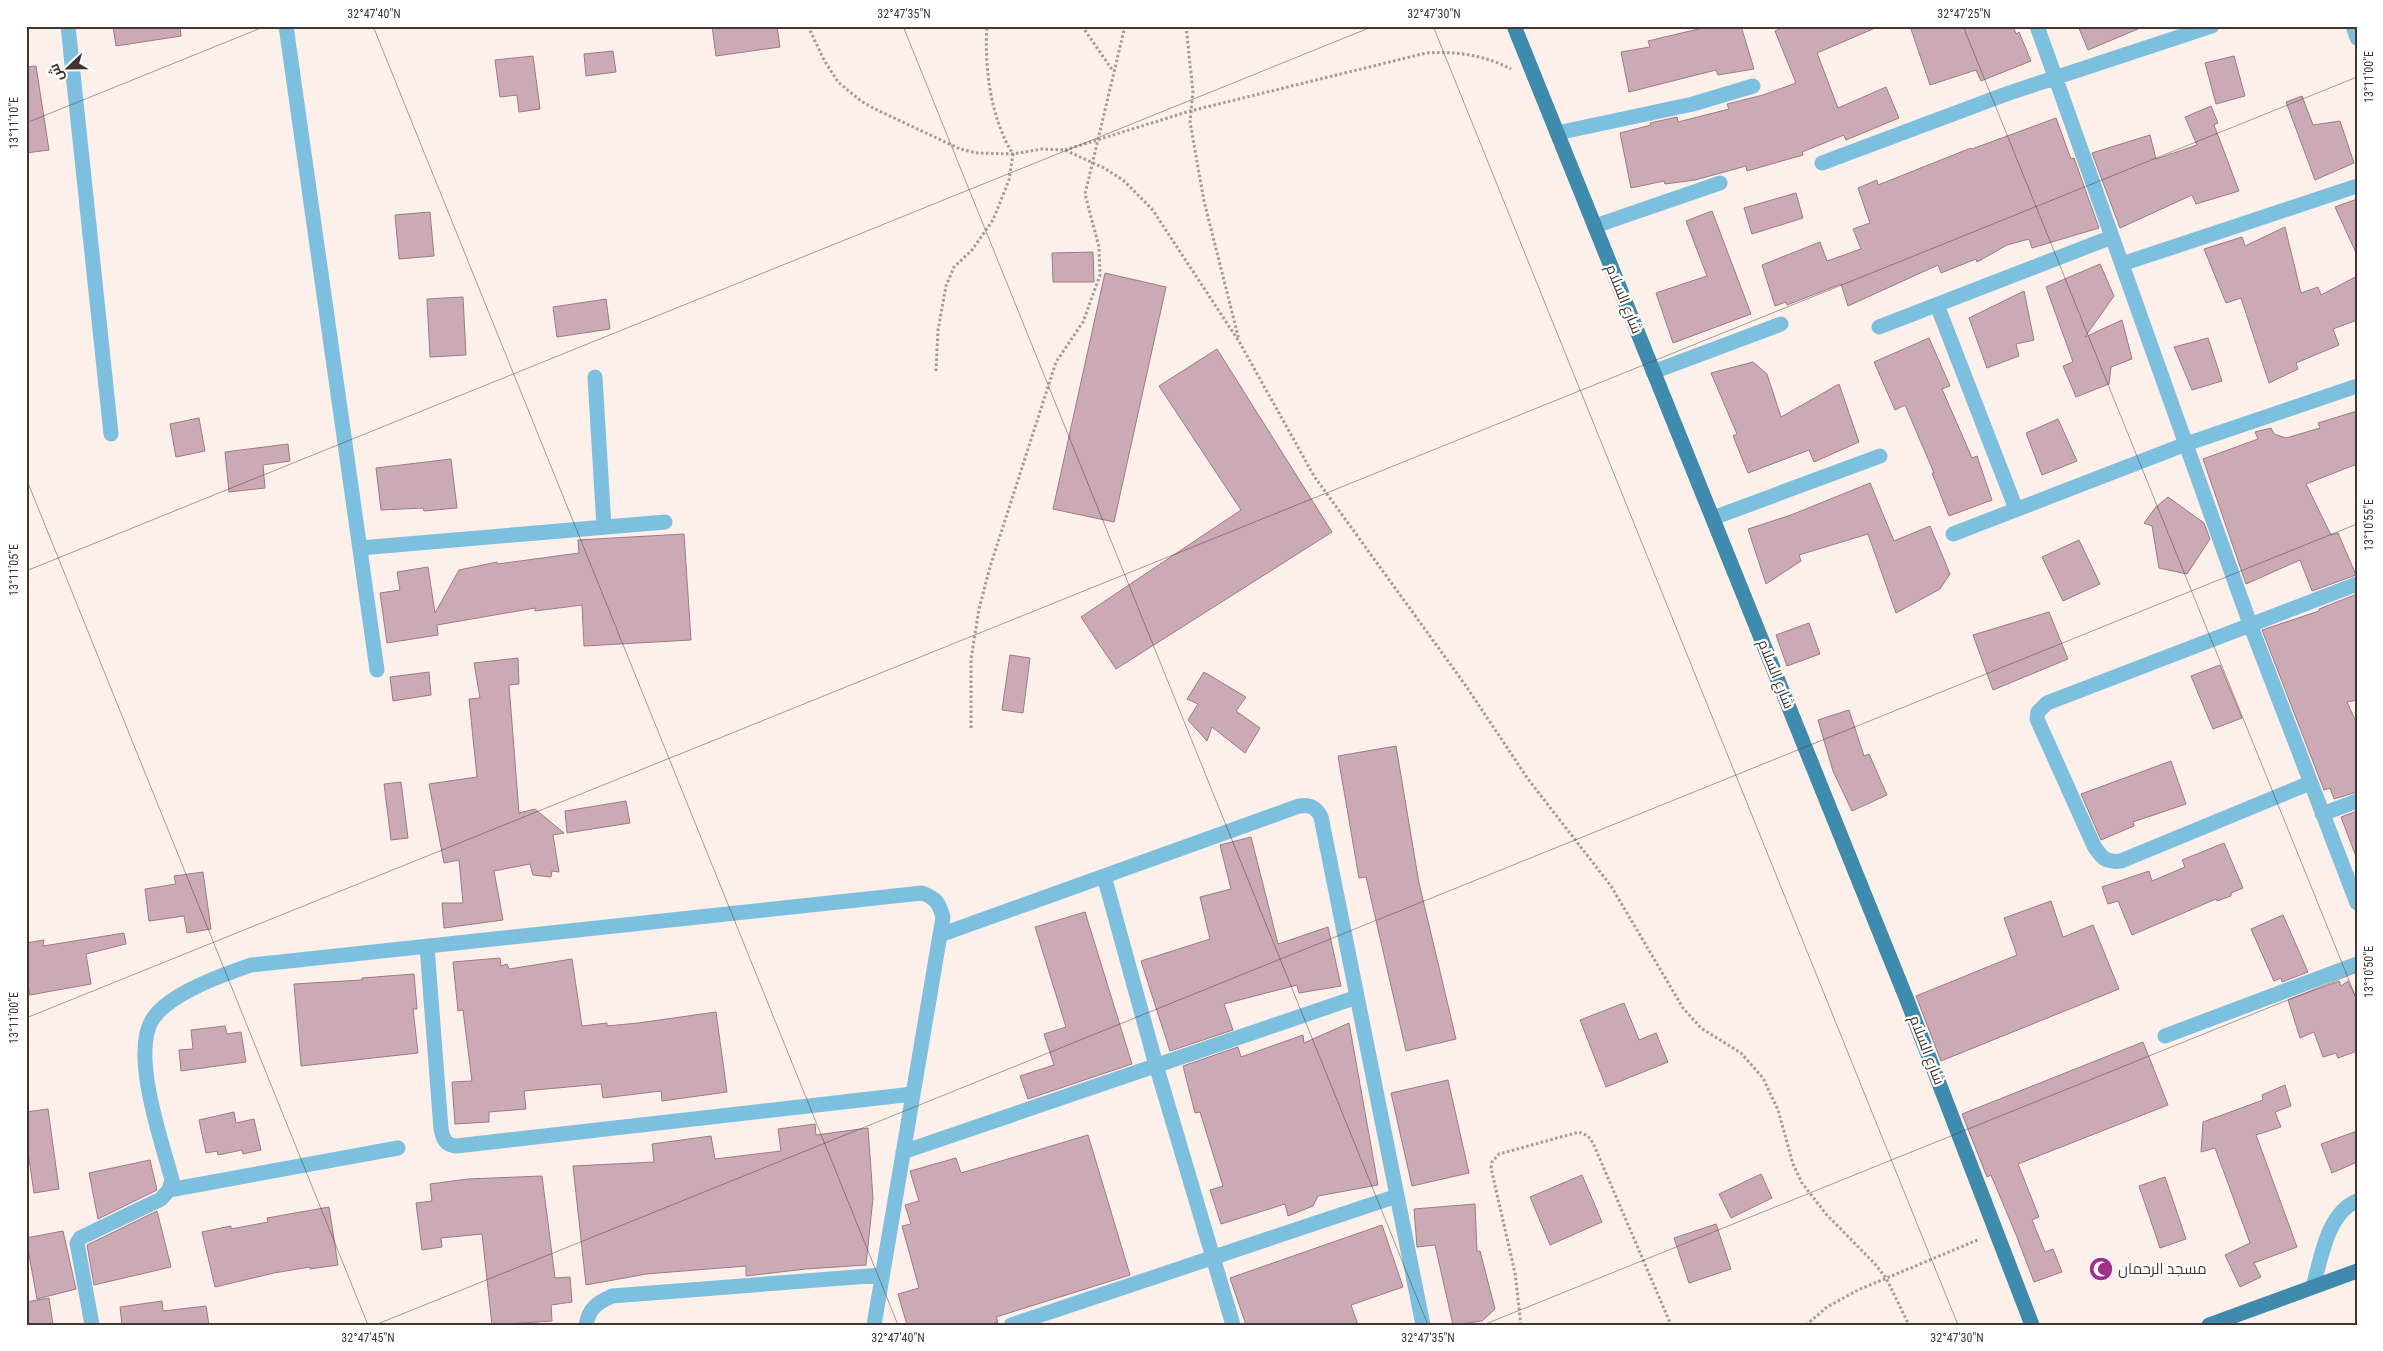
<svg xmlns="http://www.w3.org/2000/svg" width="2383" height="1351" font-family="'Roboto Condensed',Cairo,sans-serif">
  <style>
    .building { fill: #cba9b5; stroke: #9c7b87 }
    .lines { fill: none; stroke-linecap: round; stroke-linejoin: round }
    .path { stroke: #a79993; stroke-width: 3; stroke-dasharray: 2.5 2.5; stroke-linecap: butt }
    .minor { stroke: #7dbfde; stroke-width: 15 }
    .major { stroke: #3e8bad; stroke-width: 15 }
    .ticks { fill: none; stroke: #42342f; stroke-width: 1; stroke-opacity: 0.45 }
    .labels { text-anchor: middle; stroke-width: 4.5; stroke-linejoin: round; paint-order: stroke }
    .street-label { font-size: 15px; fill: #42342f; stroke: #fff }
    .poi-label { font-size: 15px; fill: #42342f; stroke: #fff; text-anchor: start }
    .neatline { fill: none; stroke: #42342f; stroke-width: 2 }
    .ticks-label { font-size: 12px; text-anchor: middle; fill: #42342f }
  </style>
  <rect width="100%" height="100%" fill="#fdefe9"/>
  <path class="building" d="M113 26H180L181 36 116 46Z
    M712 26H777L780 47 716 56Z
    M1711 26H1741L1754 69 1718 75 1716 70 1629 92 1621 52 1650 47 1648 41Z
    M1787 26H1880L1817 53 1838 108 1886 87 1899 118 1846 140 1844 135 1802 152 1803 155 1747 171 1746 166 1695 180 1665 184 1664 181 1631 188 1620 133 1651 125 1650 123 1677 117 1678 122 1729 109 1727 104 1763 95 1796 83 1775 31Z
    M1910 26H2013L2016 34 2019 32 2031 61 1981 81 1976 70 1930 85Z
    M2078 26H2145L2088 50Z
    M613 51 616 72 586 76 584 54Z
    M533 56 540 109 519 112 517 95 500 97 495 60Z
    M2234 56 2245 96 2216 104 2205 63Z
    M36 66 49 150 26 153V67Z
    M2302 96 2313 125 2340 121 2354 163 2315 180 2286 102Z
    M2211 106 2218 123 2214 125 2239 191 2196 204 2192 195 2120 228 2092 153 2150 135 2156 159 2197 145 2185 117Z
    M2056 118 2071 159 2074 158 2099 228 2032 248 2029 239 2007 245 1977 262 1976 259 1941 273 1938 265 1848 306 1841 284 1787 305 1786 302 1775 306 1762 265 1820 242 1827 261 1861 249 1853 229 1870 223 1858 188 1877 180 1878 185 1971 148 1972 149Z
    M1796 193 1803 218 1752 234 1744 208Z
    M2357 199V255L2335 207Z
    M1712 211 1751 314 1673 343 1656 293 1707 276 1686 221Z
    M430 212 434 256 399 259 395 215Z
    M2285 227 2301 293 2318 287 2321 295 2357 276V320L2333 329 2339 345 2296 363 2298 369 2269 383 2241 298 2226 303 2204 249 2242 237 2245 246Z
    M1093 252 1094 282H1053L1052 253Z
    M2100 264 2114 296 2085 337 2122 320 2132 359 2111 367 2109 384 2076 397 2063 366 2073 362 2046 287Z
    M1105 273 1166 287 1114 522 1053 509Z
    M2024 291 2034 340 2016 344 2019 356 1987 368 1969 318Z
    M463 297 466 355 430 357 427 299Z
    M606 299 610 329 557 337 553 307Z
    M1929 338 1950 386 1942 389 1972 458 1977 456 1992 500 1949 516 1932 473H1934L1905 405 1895 410 1874 362Z
    M2208 338 2222 381 2192 390 2174 347Z
    M1217 349 1332 532 1116 669 1081 617 1241 510 1159 386Z
    M1753 362 1767 374 1781 417 1839 384 1859 442 1814 462 1809 450 1748 473 1733 436 1737 434 1711 373Z
    M2357 411V464L2306 484 2331 535 2338 533 2356 575 2312 591 2300 560 2246 584 2203 459 2258 439 2255 432 2271 428 2274 434 2286 438 2320 428 2318 423Z
    M199 418 205 451 176 457 170 424Z
    M2058 419 2077 461 2042 475 2026 433Z
    M288 444 290 461 263 465 265 488 229 492 225 452Z
    M451 459 457 508 424 511 423 508 381 510 376 468Z
    M1870 483 1894 541 1930 526 1950 574 1940 589 1896 613 1868 534 1799 555 1801 561 1766 584 1748 529 1791 515Z
    M2168 497 2204 523 2210 539 2187 574 2159 568 2152 526 2144 523 2156 507Z
    M684 534 691 640 584 646 582 605 535 611V608L437 625 438 635 387 643 380 593 400 590 397 572 428 567 435 613 459 570 497 562 498 564 579 553 578 540Z
    M2079 540 2100 584 2063 601 2042 557Z
    M2357 594V700L2347 702 2357 724V792L2334 799 2330 788 2324 790 2262 630 2319 611V609Z
    M2049 612 2068 659 1993 690 1973 635Z
    M1809 623 1820 654 1787 666 1776 635Z
    M1010 655 1030 658 1023 713 1002 710Z
    M518 658 519 684 509 685 519 813 535 809 564 833 553 835 559 872 552 871 551 877 533 875 530 864 494 871 503 920 444 928 442 903H463L459 860 444 863 429 784 477 777 469 699 480 698 474 663Z
    M2220 665 2242 718 2213 729 2191 676Z
    M429 672 431 695 393 701 390 677Z
    M1204 672 1246 697 1236 711 1260 728 1245 753 1212 727 1207 741 1188 720 1198 704 1187 699Z
    M1849 710 1864 756 1869 754 1887 795 1852 811 1833 771 1818 720Z
    M1396 746 1419 883 1456 1039 1406 1051 1366 877 1359 878 1338 756Z
    M2171 761 2186 804 2133 822 2134 826 2101 840 2081 794Z
    M401 782 408 838 391 840 384 784Z
    M626 801 630 823 567 833 565 811Z
    M2357 811V853L2355 854 2341 817Z
    M1251 837 1278 944 1328 927 1341 986 1299 993 1297 985 1224 1004 1233 1030 1170 1051 1141 961 1210 939 1200 897 1231 889 1220 845Z
    M2224 843 2243 888 2231 893V896L2217 901 2216 899 2132 935 2118 901 2108 904 2102 887 2149 871 2152 881 2185 867 2182 860Z
    M203 872 211 929 187 933 184 916 149 921 145 889 176 884 174 876Z
    M2051 901 2063 937 2093 925 2119 989 1941 1061 1916 996 2017 955 2004 918Z
    M1085 912 1132 1064 1028 1099 1020 1076 1054 1065 1044 1034 1066 1027 1035 927Z
    M2283 915 2308 972 2282 982 2281 978 2274 981 2251 929Z
    M124 933 126 944 86 954 91 984 30 995 26 976V943L44 940 43 946Z
    M500 958 501 966 507 964 509 969 572 959 582 1026 607 1023V1026L638 1023 716 1012 727 1092 662 1101 661 1091 603 1098 601 1084 524 1091 526 1109 489 1112V1122L455 1124 452 1082 472 1081 463 1010 458 1011 453 962Z
    M414 974 417 1009H413L418 1053 301 1066 294 984 362 980V978Z
    M2339 981 2341 986 2348 981 2357 1000V1051L2338 1058 2336 1053 2323 1057 2314 1032 2300 1038 2288 1000Z
    M1624 1003 1639 1040 1656 1033 1668 1062 1606 1087 1580 1020Z
    M1349 1023 1378 1185 1318 1196 1313 1206 1288 1216 1285 1204 1221 1224 1210 1190 1223 1186 1200 1112 1195 1113 1183 1066 1238 1047 1241 1057 1303 1035 1304 1043Z
    M225 1026 227 1034 241 1032 246 1062 181 1071 179 1050 193 1049 191 1030Z
    M2143 1042 2168 1105 2018 1164 2039 1217 2032 1220 2045 1252 2053 1249 2062 1272 2034 1282 2017 1237 1991 1175 1987 1177 1962 1114Z
    M1448 1080 1469 1173 1412 1186 1391 1093Z
    M2285 1085 2291 1106 2275 1112 2281 1127 2256 1135 2297 1247 2254 1263 2261 1277 2240 1287 2225 1255 2250 1243 2215 1148 2201 1152 2203 1122 2263 1100 2262 1095Z
    M48 1109 59 1189 34 1193 26 1138V1112Z
    M234 1112 236 1123 254 1119 261 1150 243 1154 242 1150 218 1155 217 1151 206 1153 199 1120Z
    M815 1124 816 1135 868 1128 873 1198 866 1265 806 1269 746 1276V1266L646 1274 586 1285 573 1166 654 1162 652 1144 711 1136 715 1159 781 1151 778 1129Z
    M2357 1131V1162L2332 1173 2321 1144Z
    M1088 1135 1130 1275 996 1317 998 1322 988 1325H907L898 1294 919 1288 902 1226 911 1224 905 1205 919 1201 910 1171 956 1158 961 1173Z
    M150 1160 157 1190 98 1219 89 1173Z
    M1761 1174 1772 1198 1731 1218 1719 1194Z
    M1582 1175 1602 1222 1550 1245 1530 1197Z
    M542 1176 555 1278 570 1277 572 1302 551 1305 552 1321 492 1325 482 1234 441 1238 442 1247 422 1250 416 1203 432 1201 430 1184 468 1179Z
    M2165 1177 2186 1239 2160 1248 2139 1186Z
    M1475 1204 1477 1251H1480L1495 1309 1482 1321 1453 1325 1435 1245 1417 1247 1414 1209Z
    M329 1207 338 1265 310 1269V1267L274 1273 215 1287 202 1232 231 1226V1229L268 1222 267 1218Z
    M157 1211 171 1267 94 1285 87 1245Z
    M1716 1224 1731 1269 1689 1283 1674 1238Z
    M1382 1225 1403 1287 1351 1305 1358 1325H1246L1230 1278Z
    M63 1231 76 1289 37 1299 26 1238Z
    M49 1298 53 1325H26V1302Z
    M162 1301 163 1311 206 1306 209 1325H122L120 1307Z"/>
  <g class="lines">
    <path class="path" d="M808 26 824 60 838 82 861 101 875 109 960 149 977 153 1013 154 1042 149 1065 150 1104 168 1123 180 1152 209 1240 343 1314 476 1466 686 1528 779 1611 886 1683 1008 1701 1028 1741 1053 1763 1078 1778 1110 1793 1164 1802 1183 1826 1214 1875 1264 1886 1278 1909 1325
      M1082 26 1113 71
      M1186 26 1193 92 1190 122 1204 201 1239 340
      M1065 150 1190 111 1426 53C1456 51 1484 55 1511 69
      M936 371 938 330 946 286 954 267 972 250 993 220 1009 180 1013 154C991 119 984 68 987 26
      M971 728V659L979 609 990 567 1056 362 1083 322 1100 275 1099 247 1085 194 1125 26
      M1521 1325 1515 1273 1491 1168 1492 1162 1499 1154 1579 1132 1588 1136 1593 1143 1671 1325
      M1806 1325 1827 1307 1858 1290 1980 1239"/>
    <path class="minor" d="M68 26 111 434
      M286 26 377 670
      M2037 26 2250 624 2357 903
      M2353 26 2357 38
      M1557 133 1693 104 1753 86
      M1822 163 2009 93 2212 26
      M1595 226 1720 183
      M2122 264 2357 186
      M1937 305 2016 509
      M1879 327 2112 237
      M1653 372 1781 324
      M595 377 604 527
      M1713 518 1880 456
      M1953 534 2186 444 2357 386
      M360 548 665 522
      M2310 783 2121 861C2106 863 2102 858 2094 846L2037 719 2038 712 2047 703 2357 584
      M2322 814 2357 801
      M1104 876 1156 1065 1233 1325
      M940 935 1299 806C1310 804 1316 807 1321 817L1423 1325
      M427 947 441 1129C443 1140 446 1145 456 1146L913 1094
      M2165 1036 2357 964
      M903 1152 1357 997
      M169 1190 398 1148
      M2313 1287C2321 1259 2327 1213 2357 1201
      M92 1325 77 1243 80 1238 161 1199 169 1190 172 1180C162 1142 131 1055 152 1020 168 994 222 975 251 965L922 893C936 898 939 903 943 917L874 1325
      M586 1325C589 1308 597 1303 612 1296L882 1275
      M1011 1325 1397 1196"/>
    <path class="major" d="M1514 26 1907 1000 2032 1325
      M2209 1325 2357 1271"/>
  </g>
  <path class="ticks" d="M373 26 898 1325M903 26 1428 1325M1433 26 1958 1325M1963 26 2357 1000M26 123 266 26M26 478 368 1325M26 571 1374 26M26 1018 2357 77M375 1325 2357 524M1483 1325 2357 972"/>
  <defs>
    <g id="mosque-disc" transform="scale(1.25)"><circle r="9.5" fill="#a0308e" stroke="#fff"/><path d="M3.5-4.9A6 6 0 1 0 3.5 4.9A5 5 0 1 1 3.5-4.9Z" fill="#fff"/></g>
  </defs>
  <g fill-rule="evenodd">
    <use href="#mosque-disc" x="2101" y="1269"/>
  </g>
  <g class="labels">
    <g class="street-label">
      <text transform="translate(1624 299) rotate(68)" y="5">شارع السلام</text>
      <text transform="translate(1776 674) rotate(68)" y="5">شارع السلام</text>
      <text transform="translate(1927 1050) rotate(69)" y="5">شارع السلام</text>
    </g>
    <g class="poi-label">
      <text x="2118" y="1274">مسجد الرحمان</text>
    </g>
  </g>
  <rect width="2383" height="1351" fill="none" stroke="#ffffff" stroke-width="55"/>
  <g transform="translate(68 68) rotate(248)" stroke="#ffffff" stroke-width="4" paint-order="stroke">
  <path d="M0-4L9 19L0 12L-9 19Z" fill="#42342f"/>
  <text y="-8" font-size="14" font-weight="bold" text-anchor="middle" fill="#42342f">ش</text>
  </g>
  <rect x="28" y="28" width="2328" height="1296" class="neatline"/>
  <g class="ticks-label">
    <text x="374" y="18">32°47'40"N</text>
    <text x="904" y="18">32°47'35"N</text>
    <text x="1434" y="18">32°47'30"N</text>
    <text x="1964" y="18">32°47'25"N</text>
    <text transform="translate(2369 77) rotate(-90)" y="4">13°11'00"E</text>
    <text transform="translate(14 123) rotate(-90)" y="4">13°11'10"E</text>
    <text transform="translate(2369 525) rotate(-90)" y="4">13°10'55"E</text>
    <text transform="translate(14 570) rotate(-90)" y="4">13°11'05"E</text>
    <text transform="translate(2369 972) rotate(-90)" y="4">13°10'50"E</text>
    <text transform="translate(14 1018) rotate(-90)" y="4">13°11'00"E</text>
    <text x="368" y="1342">32°47'45"N</text>
    <text x="898" y="1342">32°47'40"N</text>
    <text x="1428" y="1342">32°47'35"N</text>
    <text x="1957" y="1342">32°47'30"N</text>
  </g>
</svg>
